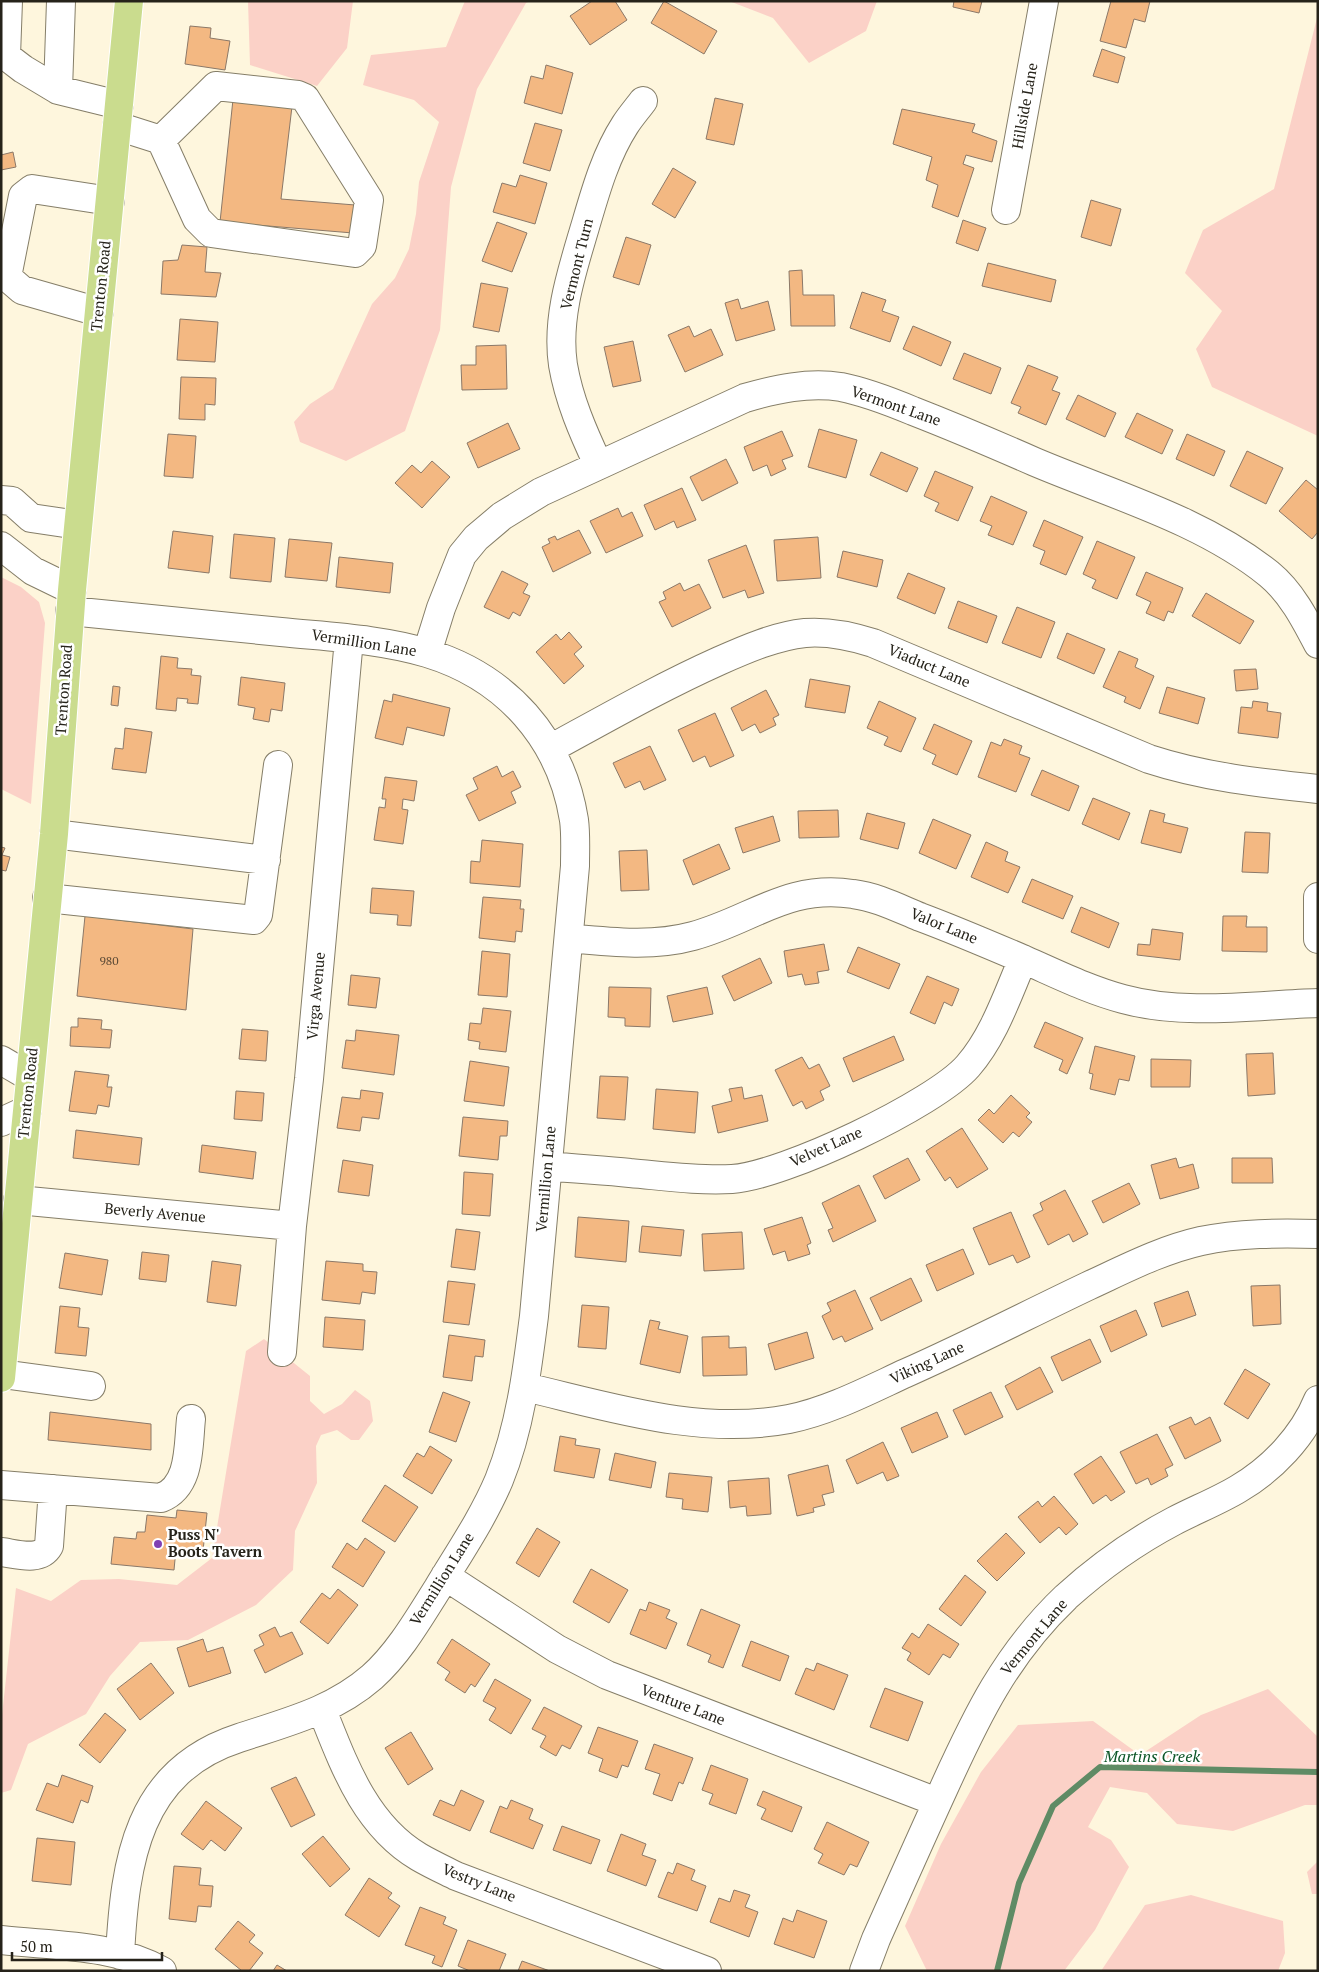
<svg xmlns="http://www.w3.org/2000/svg" width="1319" height="1972" font-family="'PT Serif',serif">
  <style>
    .green { fill: #fbd1c7 }
    .lines { fill: none; stroke-linecap: round; stroke-linejoin: round }
    .stream { stroke: #5f8b65; stroke-width: 6 }
    .building { fill: #f3b882; stroke: #8b7868 }
    .minor-casing { stroke: #857e68; stroke-width: 30 }
    .major-casing { stroke: #fff; stroke-width: 30 }
    .minor { stroke: #fff; stroke-width: 28 }
    .major { stroke: #cadc8e; stroke-width: 28 }
    .poi-dot { fill: #8040b4; stroke: #fff; stroke-width: 2 }
    .labels { text-anchor: middle; stroke-width: 5; stroke-linejoin: round; paint-order: stroke }
    .number-label { font-size: 12px; fill: #594834 }
    .street-label { font-size: 15px; fill: #26231a; stroke: #fff }
    .poi-label { font-size: 15px; font-weight: bold; fill: #26231a; stroke: #fff; text-anchor: start }
    .water-label { font-size: 16px; font-style: italic; fill: #0c5527; stroke: #fff }
  </style>
  <rect width="100%" height="100%" fill="#fef6dd"/>
  <path class="green" d="M248 1H353L347 48 317 86 250 65Z
    M465 1H530L526 3 477 89 451 187 440 330 405 431 346 461 300 442 294 422 310 404 333 389 372 304 395 278 409 249 416 214 419 182 439 122 414 100 363 85 371 55 446 47Z
    M729 1H877L866 31 809 63 773 18Z
    M1318 14V436L1212 387 1196 349 1222 311 1185 273 1203 230 1274 189Z
    M1 577 21 587 39 602 45 623 31 804 1 789Z
    M264 1339 310 1376V1401L324 1414 342 1404 355 1390 370 1401 373 1421 359 1440H351L337 1430 321 1435 316 1446 317 1483 295 1531 293 1570 256 1605 188 1640 140 1642 110 1676 86 1714 28 1744 11 1790 1 1793V1724L16 1588 51 1601 81 1580 119 1579 177 1585 212 1558 246 1351Z
    M1268 1689 1318 1737V1805H1305L1233 1831 1177 1824 1147 1793 1110 1787 1088 1827 1111 1840 1129 1867 1095 1930 1064 1971H927L905 1926 941 1844 981 1772 1018 1725 1093 1721 1140 1755 1201 1715Z
    M1318 1861V1894H1312L1307 1872Z
    M1191 1895 1283 1921 1285 1953 1278 1971H1101L1145 1905Z"/>
  <g class="lines">
    <path class="stream" d="M997 1971 1019 1883 1053 1806 1100 1767 1318 1772"/>
  </g>
  <path class="building" d="M592 1H615L627 20 590 45 570 16Z
    M664 1 717 31 704 54 651 23Z
    M954 1H982L979 13 953 7Z
    M1111 1H1150L1145 22 1134 19 1126 48 1100 41Z
    M190 26 211 28 210 38 230 41 225 70 185 64Z
    M1102 49 1125 57 1118 83 1093 76Z
    M546 65 573 73 562 114 524 103 531 76 543 79Z
    M234 90 293 98 281 199 355 205 353 233 220 222Z
    M715 98 743 104 734 145 706 139Z
    M902 109 975 124 972 132 997 141 992 162 966 155 963 164 974 168 958 217 932 207 938 185 926 180 932 157 893 144Z
    M535 123 562 130 550 171 523 163Z
    M13 152 16 167 1 170V155Z
    M673 168 696 182 675 218 652 204Z
    M520 175 547 183 535 224 493 212 502 183 516 187Z
    M1091 200 1121 209 1111 246 1081 237Z
    M963 220 986 228 978 251 956 243Z
    M497 222 527 233 512 272 482 261Z
    M626 237 651 245 639 285 613 277Z
    M182 245 207 247 205 272 221 273 216 297 161 294 163 261 178 260Z
    M988 263 1056 280 1051 302 982 286Z
    M802 270 803 295H834L835 326H791L789 271Z
    M481 283 508 288 499 332 473 327Z
    M862 292 886 300 882 311 899 317 890 342 850 328Z
    M738 299 741 309 768 301 775 330 736 341 725 303Z
    M180 319 218 322 215 362 177 360Z
    M689 326 694 337 711 329 723 355 685 372 668 335Z
    M913 326 951 342 941 366 903 349Z
    M633 341 641 381 613 387 604 347Z
    M506 345 507 389 462 390 461 365H476V346Z
    M964 353 1001 368 991 394 953 379Z
    M1028 365 1058 377 1052 390 1060 393 1046 425 1018 413 1021 407 1011 403Z
    M181 377 216 378 215 405 205 404V420L179 419Z
    M1078 395 1116 413 1105 437 1066 419Z
    M1137 413 1173 430 1162 454 1125 437Z
    M508 423 520 449 478 468 467 443Z
    M819 429 857 440 846 478 808 467Z
    M782 431 793 456 782 460 786 469 771 476 767 465 753 471 744 447Z
    M168 434 196 436 193 478 164 476Z
    M1187 434 1225 451 1214 476 1176 459Z
    M1247 451 1283 468 1266 504 1230 486Z
    M881 452 918 468 907 492 870 475Z
    M726 459 738 483 702 501 690 477Z
    M432 461 450 477 422 508 395 483 412 465 421 473Z
    M935 471 973 487 958 521 935 511 939 503 924 496Z
    M1306 480 1318 490V532L1312 539 1279 511Z
    M682 488 696 520 677 528 674 521 655 530 644 505Z
    M991 496 1027 512 1013 545 988 535 992 526 980 521Z
    M618 508 622 517 632 512 643 536 606 553 590 521Z
    M1044 520 1083 537 1066 575 1040 564 1045 551 1033 546Z
    M579 530 591 553 553 572 542 547 550 543 548 539 555 536 557 540Z
    M173 531 213 536 209 573 168 568Z
    M234 534 275 538 271 582 230 578Z
    M818 537 821 578 777 581 774 540Z
    M289 539 332 543 327 581 285 577Z
    M1097 541 1135 557 1117 599 1092 588 1096 580 1083 574Z
    M746 545 764 593 748 598 745 590 723 598 708 560Z
    M843 551 883 560 877 587 837 577Z
    M339 557 393 563 390 593 336 587Z
    M502 571 528 584 523 593 530 596 520 616 513 612 509 619 484 607Z
    M1146 572 1183 588 1173 613 1168 611 1164 621 1146 613 1151 602 1136 595Z
    M908 573 945 588 935 614 897 598Z
    M680 583 684 591 699 584 711 608 672 627 659 602 666 599 663 592Z
    M1206 593 1254 621 1240 644 1192 616Z
    M958 601 997 616 987 643 948 628Z
    M1017 607 1055 622 1041 658 1002 643Z
    M569 632 582 647 574 654 584 666 564 684 536 652 556 634 561 640Z
    M1067 633 1105 649 1094 674 1057 658Z
    M1119 651 1138 659 1135 667 1154 676 1140 709 1124 702 1126 697 1103 687Z
    M161 656 178 658 177 668 192 669 191 675 201 676 198 704 187 703 188 699 177 698 176 711 156 709Z
    M1256 669 1258 689 1236 691 1234 670Z
    M241 677 285 683 282 711 271 709 269 722 253 719 255 708 238 705Z
    M810 679 850 686 845 713 805 707Z
    M113 686 120 687 118 706 111 705Z
    M1167 687 1205 698 1198 724 1159 713Z
    M766 690 779 715 773 718 776 725 760 733 755 724 742 731 731 708Z
    M393 694 450 708 444 736 407 727 403 745 375 738 384 700 392 702Z
    M879 701 916 718 901 752 884 745 888 737 867 728Z
    M1253 701 1268 703 1267 711 1281 713 1278 738 1238 733 1241 707 1252 708Z
    M715 713 734 756 710 767 705 756 693 762 678 730Z
    M934 724 972 741 957 775 932 764 936 755 923 749Z
    M125 728 152 732 146 773 112 769 115 748 123 749Z
    M1004 739 1022 746 1019 754 1030 758 1016 792 978 777 991 742 1001 746Z
    M650 746 666 780 644 790 640 781 625 788 613 763Z
    M497 766 502 777 513 771 521 787 511 792 516 803 479 821 466 795 478 789 473 778Z
    M1042 770 1079 786 1069 811 1031 795Z
    M385 777 417 781 414 801 403 799 402 809 408 810 403 844 374 840 379 807 385 808 386 799H382Z
    M1093 798 1130 813 1119 840 1082 824Z
    M838 810 839 837 799 838 798 811Z
    M1150 810 1165 814 1163 822 1188 828 1181 853 1141 843Z
    M867 813 905 823 898 849 860 839Z
    M773 816 780 841 743 853 735 828Z
    M933 819 971 835 956 869 919 853Z
    M1245 832 1270 833 1268 873 1242 872Z
    M482 840 523 844 520 887 470 883 471 861 480 862Z
    M986 842 1008 852 1005 861 1020 867 1008 893 971 877Z
    M719 844 730 869 693 885 683 860Z
    M1 847 5 848 2 855 10 857 6 871 1 870Z
    M647 850 649 890 621 891 619 851Z
    M1032 879 1073 896 1063 919 1022 902Z
    M372 888 414 891 411 926 397 925 398 915 370 913Z
    M483 897 521 900 520 909H524L522 932 516 931 515 942 479 938Z
    M1081 907 1119 923 1109 948 1071 932Z
    M85 916 193 929 186 1010 77 996Z
    M1223 916H1247L1246 927H1267V952L1222 951Z
    M1152 929 1183 933 1180 960 1137 955 1138 944 1150 945Z
    M824 944 829 970 817 972 819 983 805 985 802 974 788 977 784 951Z
    M858 947 900 964 889 989 847 972Z
    M482 951 510 954 507 997 478 995Z
    M760 958 772 983 734 1001 722 976Z
    M351 975 380 978 376 1008 348 1005Z
    M927 976 959 989 952 1006 944 1002 935 1024 910 1013Z
    M609 987 651 988 650 1027 625 1026V1018L608 1017Z
    M707 987 713 1014 673 1022 667 996Z
    M483 1008 511 1011 506 1052 479 1049 480 1042 468 1040 470 1023 481 1024Z
    M78 1018 102 1020 101 1029 112 1030 110 1048 70 1046 71 1027H78Z
    M1045 1022 1083 1038 1067 1074 1059 1070 1063 1060 1034 1047Z
    M242 1029 268 1031 266 1061 239 1059Z
    M356 1030 399 1035 394 1075 342 1068 346 1040 355 1041Z
    M894 1036 904 1060 853 1082 843 1058Z
    M1095 1046 1135 1056 1129 1081 1119 1079 1115 1095 1090 1089 1093 1074 1089 1073Z
    M1273 1053 1275 1094 1248 1096 1246 1054Z
    M802 1057 809 1069 819 1064 830 1086 820 1091 824 1100 806 1109 802 1101 793 1106 775 1070Z
    M1151 1059 1191 1060 1190 1087H1151Z
    M470 1061 509 1067 504 1106 464 1101Z
    M75 1071 109 1075 107 1087H112L109 1107 98 1105 96 1114 69 1111Z
    M600 1076 628 1077 625 1120 597 1118Z
    M742 1087 744 1099 762 1095 768 1121 718 1133 712 1106 732 1101 729 1089Z
    M656 1089 698 1092 695 1133 653 1129Z
    M361 1090 383 1093 379 1119 362 1117 360 1131 337 1128 342 1097 360 1099Z
    M236 1091 264 1093 262 1121 234 1119Z
    M1011 1095 1030 1113 1026 1117 1032 1122 1019 1137 1013 1132 1003 1143 978 1120 989 1109 994 1114Z
    M463 1117 508 1121 507 1136H500L498 1160 459 1156Z
    M962 1128 988 1169 957 1188 950 1177 945 1181 926 1151Z
    M76 1130 142 1138 139 1165 73 1158Z
    M202 1145 256 1152 253 1179 199 1172Z
    M908 1158 920 1180 885 1199 873 1176Z
    M1176 1158 1179 1168 1193 1164 1199 1188 1160 1199 1151 1165Z
    M1232 1158H1272L1273 1183H1232Z
    M343 1160 373 1165 369 1196 338 1192Z
    M464 1172 493 1174 490 1216 462 1214Z
    M1129 1183 1140 1204 1103 1223 1092 1201Z
    M859 1185 876 1221 833 1242 828 1230 833 1228 822 1203Z
    M1065 1190 1088 1234 1073 1242 1069 1234 1048 1245 1033 1215 1043 1210 1040 1203Z
    M1011 1212 1030 1257 1017 1263 1013 1255 989 1265 973 1228Z
    M578 1217 629 1221 626 1262 575 1257Z
    M802 1217 811 1243 807 1245 810 1254 788 1261 785 1251 773 1255 764 1229Z
    M642 1226 684 1230 681 1256 639 1252Z
    M456 1229 480 1232 475 1270 451 1267Z
    M742 1232 744 1269 704 1271 702 1234Z
    M963 1249 974 1274 937 1291 926 1265Z
    M142 1252 169 1255 166 1282 139 1279Z
    M65 1253 108 1260 102 1295 59 1288Z
    M212 1261 241 1265 236 1306 207 1302Z
    M326 1261 363 1264V1271L377 1272 375 1294 362 1292 360 1304 322 1300Z
    M911 1278 922 1301 881 1321 870 1298Z
    M448 1281 475 1284 469 1325 443 1322Z
    M1280 1285 1281 1324 1253 1326 1251 1286Z
    M855 1290 873 1329 845 1342 842 1336 833 1340 822 1316 831 1311 827 1303Z
    M1188 1291 1196 1315 1162 1327 1154 1303Z
    M582 1305 609 1307 606 1349 578 1347Z
    M60 1306 80 1308 78 1327 89 1328 86 1356 55 1353Z
    M1136 1310 1147 1335 1111 1352 1100 1326Z
    M325 1317 365 1320 363 1350 323 1347Z
    M650 1320 660 1322 658 1329 688 1336 680 1373 640 1364Z
    M807 1332 814 1358 775 1370 768 1344Z
    M449 1335 485 1340 483 1357 475 1356 472 1381 443 1377Z
    M729 1336V1348L746 1347 747 1375 703 1376 702 1337Z
    M1090 1339 1101 1362 1062 1381 1051 1357Z
    M1040 1367 1053 1392 1017 1410 1005 1386Z
    M1245 1369 1270 1384 1248 1419 1224 1404Z
    M443 1392 470 1402 456 1442 429 1432Z
    M991 1392 1003 1417 965 1435 953 1410Z
    M50 1412 151 1424V1450L48 1440Z
    M937 1412 948 1437 912 1453 901 1428Z
    M1191 1417 1195 1425 1210 1417 1221 1441 1185 1459 1169 1427Z
    M1157 1434 1173 1465 1165 1469 1168 1476 1151 1485 1148 1478 1136 1484 1120 1452Z
    M560 1436 576 1439 575 1445 600 1449 594 1478 554 1471Z
    M883 1442 899 1476 887 1481 883 1472 857 1484 846 1460Z
    M430 1446 452 1460 432 1494 403 1476 417 1453 424 1457Z
    M615 1453 656 1462 651 1488 609 1480Z
    M1101 1456 1125 1492 1111 1501 1106 1495 1093 1504 1074 1474Z
    M828 1465 834 1492 822 1495 825 1505 813 1508 814 1512 797 1516 788 1475Z
    M669 1473 712 1477 708 1512 682 1509 683 1499 666 1497Z
    M769 1478 771 1514 747 1516 746 1506 730 1508 728 1481Z
    M385 1485 418 1507 395 1542 362 1521Z
    M1054 1496 1078 1524 1066 1535 1059 1527 1040 1543 1018 1517 1038 1501 1042 1507Z
    M177 1510 207 1513 203 1551 176 1549 174 1570 111 1564 114 1537 136 1539 137 1532H145L147 1515 176 1518Z
    M537 1528 560 1542 539 1577 516 1563Z
    M1006 1533 1025 1553 997 1581 977 1561Z
    M365 1538 385 1552 363 1587 332 1567 347 1543 357 1550Z
    M591 1569 628 1590 609 1623 573 1602Z
    M965 1575 986 1592 961 1626 939 1609Z
    M338 1589 358 1605 328 1644 300 1622 322 1593 330 1599Z
    M649 1602 670 1610 666 1618 677 1623 666 1649 630 1634 640 1609 646 1611Z
    M701 1609 740 1625 723 1668 708 1662 711 1655 687 1645Z
    M928 1624 959 1644 950 1658 943 1654 929 1675 907 1660 911 1653 902 1648 912 1633 919 1638Z
    M275 1627 280 1637 292 1632 303 1654 265 1673 254 1650 264 1645 259 1635Z
    M203 1639 207 1652 223 1647 231 1673 189 1687 177 1648Z
    M452 1639 490 1664 475 1687 471 1684 465 1693 445 1680 450 1672 437 1663Z
    M751 1641 789 1656 780 1681 742 1666Z
    M151 1663 174 1693 140 1720 117 1689Z
    M817 1663 848 1675 834 1710 795 1694 806 1668 814 1671Z
    M495 1679 531 1700 511 1734 489 1720 496 1708 483 1701Z
    M885 1688 923 1702 908 1741 870 1727Z
    M544 1707 582 1726 570 1749 562 1745 556 1756 540 1747 546 1736 532 1729Z
    M105 1713 126 1730 100 1763 79 1745Z
    M598 1727 638 1741 628 1767 622 1765 617 1778 599 1771 603 1759 588 1753Z
    M411 1732 433 1769 408 1785 385 1748Z
    M654 1744 693 1758 683 1784 679 1782 672 1801 653 1794 660 1774 645 1769Z
    M711 1765 748 1779 736 1814 709 1804 713 1794 702 1790Z
    M62 1775 93 1786 88 1803 81 1800 73 1823 36 1810 47 1783 58 1787Z
    M296 1777 315 1815 291 1827 271 1788Z
    M461 1790 484 1801 470 1831 433 1815 440 1800 454 1806Z
    M763 1791 802 1807 792 1832 761 1819 766 1809 757 1805Z
    M511 1800 533 1809 529 1819 543 1825 533 1849 490 1832 500 1806 507 1809Z
    M206 1801 242 1828 225 1851 211 1840 203 1850 181 1834Z
    M827 1822 869 1842 857 1867 850 1864 844 1875 818 1863 823 1854 814 1849Z
    M562 1826 600 1840 591 1864 553 1850Z
    M621 1834 646 1844 642 1855 656 1860 646 1886 607 1871Z
    M323 1836 350 1869 330 1887 302 1854Z
    M37 1838 75 1842 71 1885 32 1881Z
    M677 1863 695 1870 691 1880 706 1886 697 1911 658 1897 668 1872 673 1874Z
    M174 1866 201 1868 199 1885 213 1886 211 1907 198 1906 196 1922 169 1919Z
    M369 1878 392 1893 388 1898 400 1906 379 1937 345 1915Z
    M734 1890 750 1895 745 1907 758 1912 749 1937 710 1922 719 1898 730 1902Z
    M420 1907 446 1917 443 1924 457 1930 442 1967 432 1963 435 1956 405 1945Z
    M797 1910 827 1921 814 1958 774 1944 783 1918 793 1922Z
    M238 1921 255 1935 249 1942 263 1953 249 1971H242L215 1949Z
    M468 1940 506 1954 499 1971H470L458 1966Z
    M522 1961 550 1971H518Z
    M277 1965 287 1971H273Z"/>
  <g class="lines">
    <g class="minor-casing">
      <path id="minor" d="M8 1 6 56 23 69 58 90 119 105
        M58 90 61 1
        M117 126 161 140 197 219 211 233 355 253 362 246 369 200 305 98 298 95 216 86 161 140
        M1006 210 1044 1
        M99 312 22 290 7 277 23 196 32 189 110 201
        M598 464C583 432 569 400 563 365 556 318 572 271 585 227 595 193 605 156 625 125 630 117 637 109 643 101
        M1 500 12 501 31 518 78 525
        M1 546 33 571 72 590
        M70 611C140 618 211 625 281 632 330 637 381 639 427 653 506 677 561 738 574 820 576 835 575 851 575 866L534 1316C527 1372 520 1428 499 1480 483 1518 459 1553 438 1588 419 1618 399 1653 372 1677 333 1711 287 1722 239 1738 137 1771 125 1861 120 1955
        M427 653 441 608 462 555 476 538 502 516 541 492 745 398C776 389 808 382 841 387 866 392 889 401 913 411 954 427 994 444 1035 462 1113 495 1202 520 1269 574 1291 592 1305 619 1318 644
        M550 749C605 719 661 687 719 661 746 649 776 636 805 633 829 631 851 636 873 643L1149 759C1204 777 1260 783 1318 789
        M54 834 266 860
        M1318 897V939
        M47 898 254 920 258 915 278 765
        M569 938C610 942 653 947 693 936 752 920 787 884 853 894 877 897 898 908 920 917 955 930 990 945 1025 960 1057 974 1089 990 1123 999 1185 1016 1255 1005 1318 1003
        M1 1060 30 1077
        M1 1122 27 1110
        M548 1166C575 1169 603 1170 630 1173 664 1176 698 1181 732 1179 783 1176 935 1104 968 1066 994 1036 1007 996 1023 959
        M18 1200 292 1226
        M282 1352 292 1226 309 1079 349 639
        M2 1374 91 1386
        M525 1387C611 1407 700 1436 789 1419 829 1411 869 1390 906 1373 967 1346 1027 1315 1088 1286 1125 1269 1161 1250 1201 1241 1239 1233 1279 1233 1318 1234
        M1 1485 161 1498C191 1486 188 1447 191 1419
        M1 1552C17 1554 40 1562 49 1546L53 1489
        M445 1576 557 1649 607 1675 937 1802
        M322 1710C344 1765 365 1825 419 1857 431 1864 444 1870 456 1876L707 1971
        M1 1940C54 1946 114 1944 162 1971
        M864 1971 876 1939C898 1890 920 1840 943 1790 976 1717 1006 1654 1066 1597 1098 1568 1136 1541 1174 1521 1195 1510 1218 1501 1238 1489 1272 1469 1303 1437 1318 1400"/>
    </g>
    <g class="major-casing">
      <path id="major" d="M1 1378 54 834 72 590 129 1"/>
    </g>
    <use href="#minor" class="minor"/>
    <use href="#major" class="major"/>
  </g>
  <circle class="poi-dot" cx="158" cy="1544" r="5"/>
  <g class="labels">
    <g class="number-label">
      <text x="109" y="965">980</text>
    </g>
    <g class="street-label">
      <text transform="translate(1025 106) rotate(-80)" y="5">Hillside Lane</text>
      <text transform="translate(577 264) rotate(-76)" y="5">Vermont Turn</text>
      <text transform="translate(101 286) rotate(-84)" y="5">Trenton Road</text>
      <text transform="translate(896 406) rotate(19)" y="5">Vermont Lane</text>
      <text transform="translate(364 643) rotate(9)" y="5">Vermillion Lane</text>
      <text transform="translate(929 666) rotate(23)" y="5">Viaduct Lane</text>
      <text transform="translate(64 690) rotate(-86)" y="5">Trenton Road</text>
      <text transform="translate(944 926) rotate(22)" y="5">Valor Lane</text>
      <text transform="translate(316 996) rotate(-85)" y="5">Virga Avenue</text>
      <text transform="translate(28 1093) rotate(-84)" y="5">Trenton Road</text>
      <text transform="translate(826 1147) rotate(-24)" y="5">Velvet Lane</text>
      <text transform="translate(546 1179) rotate(-85)" y="5">Vermillion Lane</text>
      <text transform="translate(155 1213) rotate(5)" y="5">Beverly Avenue</text>
      <text transform="translate(927 1363) rotate(-25)" y="5">Viking Lane</text>
      <text transform="translate(442 1579) rotate(-58)" y="5">Vermillion Lane</text>
      <text transform="translate(1034 1637) rotate(-50)" y="5">Vermont Lane</text>
      <text transform="translate(683 1705) rotate(21)" y="5">Venture Lane</text>
      <text transform="translate(479 1883) rotate(22)" y="5">Vestry Lane</text>
    </g>
    <g class="poi-label">
      <text x="168" y="1540">Puss N'<tspan x="168" dy="17">Boots Tavern</tspan></text>
    </g>
    <g class="water-label">
      <text x="1152" y="1762">Martins Creek</text>
    </g>
  </g>
  <rect width="1319" height="1972" fill="none" stroke="#26231a" stroke-width="5"/>
  <path d="M12 1952v8h150v-8" fill="none" stroke="#26231a" stroke-width="2.5"/>
  <text x="20" y="1952" font-size="15" fill="#26231a" stroke="#ffffff" stroke-width="4" paint-order="stroke">50 m</text>
</svg>
